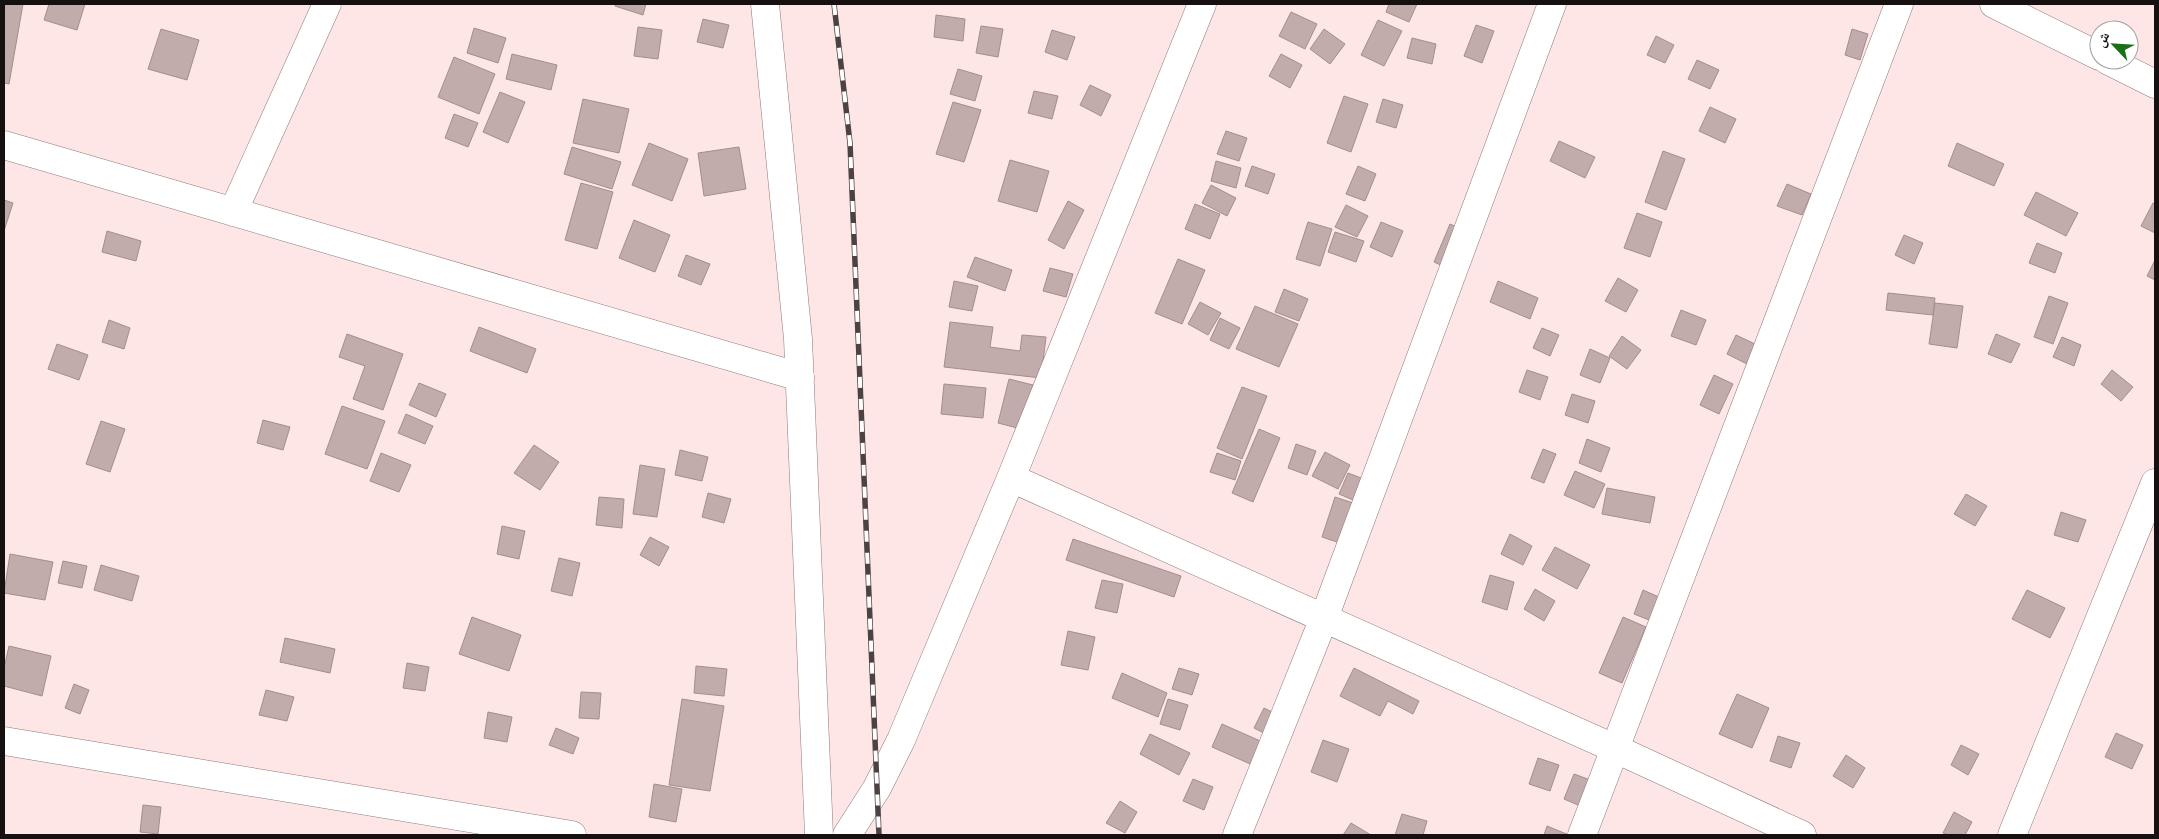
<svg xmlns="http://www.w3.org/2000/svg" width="2159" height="839" font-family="'Asap Condensed','Noto Naskh Arabic',sans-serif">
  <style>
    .building { fill: #c1abab; stroke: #a38e8d }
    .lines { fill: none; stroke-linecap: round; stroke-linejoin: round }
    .street-casing { stroke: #8e7a79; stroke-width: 29 }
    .secondary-casing { stroke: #8e7a79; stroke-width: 29 }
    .street { stroke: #fff; stroke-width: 28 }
    .secondary { stroke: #fff; stroke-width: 28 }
    .rail-casing { stroke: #4c4242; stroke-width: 5.5 }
    .rail { stroke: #fff; stroke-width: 4; stroke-dasharray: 11; stroke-linecap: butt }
  </style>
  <rect width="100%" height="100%" fill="#fde6e5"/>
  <path class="building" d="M4 4H23L9 84 4 83Z
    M49 4H85L77 30 44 20Z
    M616 4H646L643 15 615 6Z
    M1389 4H1417L1409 22 1386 12Z
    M1291 12 1317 24 1305 49 1279 36Z
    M936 15 965 19 963 41 934 37Z
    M703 19 729 25 723 48 697 42Z
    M1378 20 1402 31 1384 66 1361 55Z
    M1476 25 1494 31 1482 63 1464 56Z
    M981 26 1003 29 998 57 976 53Z
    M638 27 662 30 658 59 634 56Z
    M474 28 506 38 498 63 467 53Z
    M161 29 199 40 187 80 148 69Z
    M1324 29 1345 44 1330 64 1310 49Z
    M1852 29 1868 34 1860 60 1845 55Z
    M1052 30 1075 37 1067 60 1045 52Z
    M1656 36 1674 45 1665 63 1647 55Z
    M1412 38 1436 44 1432 64 1407 58Z
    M512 54 557 65 551 90 506 79Z
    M1281 54 1302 65 1290 88 1269 76Z
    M454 57 495 74 479 114 438 97Z
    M1697 60 1719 70 1710 89 1688 79Z
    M958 69 982 76 975 101 950 94Z
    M1090 85 1111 95 1101 116 1080 105Z
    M1034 91 1058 96 1052 119 1028 113Z
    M500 92 525 102 508 143 483 132Z
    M1344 96 1368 104 1351 152 1327 143Z
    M583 99 629 109 619 153 573 143Z
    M1383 99 1403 105 1396 128 1376 122Z
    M953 102 981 110 964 162 936 154Z
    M1710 107 1736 119 1725 143 1699 131Z
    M454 114 478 123 468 147 445 138Z
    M1226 131 1247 138 1239 161 1217 154Z
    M1559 141 1595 157 1585 178 1550 161Z
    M649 143 688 159 672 201 632 185Z
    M1957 143 2004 164 1994 186 1948 166Z
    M572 147 621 162 612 189 564 174Z
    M739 147 746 189 704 196 698 153Z
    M1663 151 1685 159 1666 210 1645 202Z
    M1010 160 1049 171 1037 212 998 201Z
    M1216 161 1241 168 1236 188 1211 181Z
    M1252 166 1275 174 1268 194 1245 186Z
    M1358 166 1376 174 1365 201 1346 194Z
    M581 183 613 192 597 249 565 240Z
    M1787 184 1811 194 1802 215 1777 206Z
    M1211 185 1236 198 1227 216 1202 203Z
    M2036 192 2078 213 2066 236 2024 215Z
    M4 200 13 203 4 231Z
    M1068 201 1084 210 1064 249 1048 240Z
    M2153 203 2155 204V233L2141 226Z
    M1195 204 1220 214 1210 239 1185 229Z
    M1346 205 1368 216 1357 237 1335 227Z
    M1637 213 1662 222 1650 257 1624 248Z
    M634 220 670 235 655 272 619 258Z
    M1308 222 1332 229 1320 266 1296 259Z
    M1381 222 1403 231 1392 257 1370 247Z
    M1450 224 1475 235 1459 273 1434 262Z
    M107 231 141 241 136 261 102 252Z
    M1335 232 1364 241 1356 262 1328 252Z
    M1904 235 1923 243 1914 264 1895 255Z
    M2037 243 2062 253 2055 273 2029 263Z
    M686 255 710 264 701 285 678 276Z
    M975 257 1012 270 1005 291 967 277Z
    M1178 259 1205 270 1182 324 1155 313Z
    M2155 260V280L2147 276Z
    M1050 268 1073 274 1066 297 1043 291Z
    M1618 278 1638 290 1626 312 1605 301Z
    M954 281 978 286 972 311 949 307Z
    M1498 281 1538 298 1530 319 1490 302Z
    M1284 289 1308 299 1299 321 1275 312Z
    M1888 293 1935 298 1933 315 1886 310Z
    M2049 296 2068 303 2053 344 2034 337Z
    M1200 302 1221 313 1208 335 1188 324Z
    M1935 303 1963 306 1957 348 1929 344Z
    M1255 306 1298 324 1279 367 1236 349Z
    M1681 310 1706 320 1696 345 1671 336Z
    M1220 318 1240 328 1229 349 1210 340Z
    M109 320 130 328 124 349 102 342Z
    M950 322 993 327 990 347 1020 351 1022 335 1046 337 1041 378 944 367Z
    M479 327 536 349 527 373 470 351Z
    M1542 328 1559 335 1550 356 1533 348Z
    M347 334 403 354 383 410 353 399 365 366 339 357Z
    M1996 334 2020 344 2011 363 1988 354Z
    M1736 335 1757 345 1747 364 1727 354Z
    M1622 336 1641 350 1627 369 1609 356Z
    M2062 337 2081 345 2074 366 2053 357Z
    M57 344 88 355 79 380 48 369Z
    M1590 349 1610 358 1600 383 1580 375Z
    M1527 370 1548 377 1540 400 1519 392Z
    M2112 370 2133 387 2121 401 2101 384Z
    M1714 375 1733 384 1719 414 1700 405Z
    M1009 379 1033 385 1021 429 998 423Z
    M419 383 446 394 436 417 409 405Z
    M944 384 986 388 983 418 941 414Z
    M1242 387 1267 396 1242 459 1217 448Z
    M1572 394 1595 401 1588 423 1565 415Z
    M342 406 385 421 367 469 325 454Z
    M406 414 433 426 425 444 398 433Z
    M263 420 290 427 283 450 257 443Z
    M101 421 125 429 110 472 86 464Z
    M1259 429 1280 438 1253 502 1232 493Z
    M1587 439 1610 448 1601 472 1579 463Z
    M1296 444 1316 451 1307 475 1288 468Z
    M534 445 559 462 540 490 514 473Z
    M1543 449 1556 454 1544 483 1531 478Z
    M680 450 708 457 702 481 675 475Z
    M1325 452 1350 465 1338 489 1312 476Z
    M381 453 411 465 399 492 370 481Z
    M1217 453 1241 461 1235 480 1210 472Z
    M640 465 665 469 657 517 633 514Z
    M1575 471 1605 484 1594 508 1564 495Z
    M1348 473 1369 481 1360 503 1339 494Z
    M1607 488 1655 497 1650 523 1602 514Z
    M708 493 731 499 724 523 702 517Z
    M1966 494 1987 506 1975 526 1954 514Z
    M599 497 624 499 622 528 596 525Z
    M1335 497 1362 506 1349 546 1322 537Z
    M2061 512 2086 520 2078 542 2054 535Z
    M502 526 525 531 519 559 497 554Z
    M1510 534 1532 546 1523 565 1501 554Z
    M650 537 669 547 659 566 640 555Z
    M1073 539 1181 576 1174 597 1066 560Z
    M1555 547 1590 565 1577 589 1542 570Z
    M10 554 53 562 45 600 4 593Z
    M559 558 580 563 572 596 551 591Z
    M63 561 87 566 82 588 58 583Z
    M101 565 139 576 132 601 94 590Z
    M1490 575 1514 582 1507 610 1482 602Z
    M1102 580 1123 584 1117 613 1095 608Z
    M1535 589 1555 601 1544 621 1524 609Z
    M1643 590 1668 601 1659 624 1634 614Z
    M2027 590 2065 608 2050 638 2012 619Z
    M472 617 521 635 509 671 459 654Z
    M1623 617 1646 627 1622 683 1599 673Z
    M1068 631 1095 637 1088 670 1061 665Z
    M285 638 335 649 330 673 280 662Z
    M9 646 51 656 42 696 4 686V668Z
    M407 663 429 667 425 691 403 688Z
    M696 666 727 669 724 696 694 693Z
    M1179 668 1199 674 1192 695 1172 689Z
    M1354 668 1419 701 1413 714 1388 701 1380 716 1340 696Z
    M1122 673 1167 693 1158 717 1112 698Z
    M74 684 89 690 80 714 65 708Z
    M266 690 294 697 287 721 259 715Z
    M581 692 601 693 599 719 579 718Z
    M1737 694 1769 708 1752 748 1719 734Z
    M682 699 724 706 710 791 669 785Z
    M1168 699 1188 705 1180 730 1160 724Z
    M1264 708 1282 717 1272 737 1254 728Z
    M488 712 512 717 507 742 484 738Z
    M1222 724 1267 744 1257 767 1212 747Z
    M556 728 579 738 573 754 549 745Z
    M2116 733 2143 745 2132 769 2105 757Z
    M1150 734 1190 753 1179 775 1140 754Z
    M1778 736 1800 743 1791 768 1770 761Z
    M1323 740 1349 749 1337 782 1311 772Z
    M1961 745 1979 754 1968 775 1951 765Z
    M1846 755 1865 768 1853 788 1833 776Z
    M1538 758 1559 765 1550 791 1529 784Z
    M1574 774 1596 782 1585 808 1564 799Z
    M1193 779 1213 787 1204 810 1183 801Z
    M654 784 682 789 676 822 649 817Z
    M1120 801 1137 812 1125 833 1106 823Z
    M143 805 161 807 158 834 140 832Z
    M1954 812 1972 822 1965 835H1948L1943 833Z
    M1402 814 1427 821 1423 835H1395Z
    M1351 823 1371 835H1343Z
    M1547 826 1569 835H1544Z"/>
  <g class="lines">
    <g class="street-casing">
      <path id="street" d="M1994 4 2099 56
        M2107 60 2155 84
        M4 145 800 377
        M233 212 327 4
        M1011 478 1616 749 1802 835
        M4 741 572 835
        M847 835 877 788 901 740 1011 478 1202 4
        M1237 835 1324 618 1552 4
        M1582 835 1899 4
        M2012 835 2155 483"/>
    </g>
    <g class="secondary-casing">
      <path id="secondary" d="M765 4 798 339 819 835"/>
    </g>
    <use href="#street" class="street"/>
    <use href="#secondary" class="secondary"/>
    <g class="rail-casing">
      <path id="rail" d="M834 4 850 143 879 835"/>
    </g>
    <use href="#rail" class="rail"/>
  </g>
  <rect width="2159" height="839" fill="none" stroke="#171010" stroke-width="10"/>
  <g transform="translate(2114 45) rotate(295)"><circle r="24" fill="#ffffff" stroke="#a29f9f"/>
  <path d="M0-4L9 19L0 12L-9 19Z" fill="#1d6f17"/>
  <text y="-8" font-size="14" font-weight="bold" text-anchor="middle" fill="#171010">ش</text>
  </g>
</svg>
